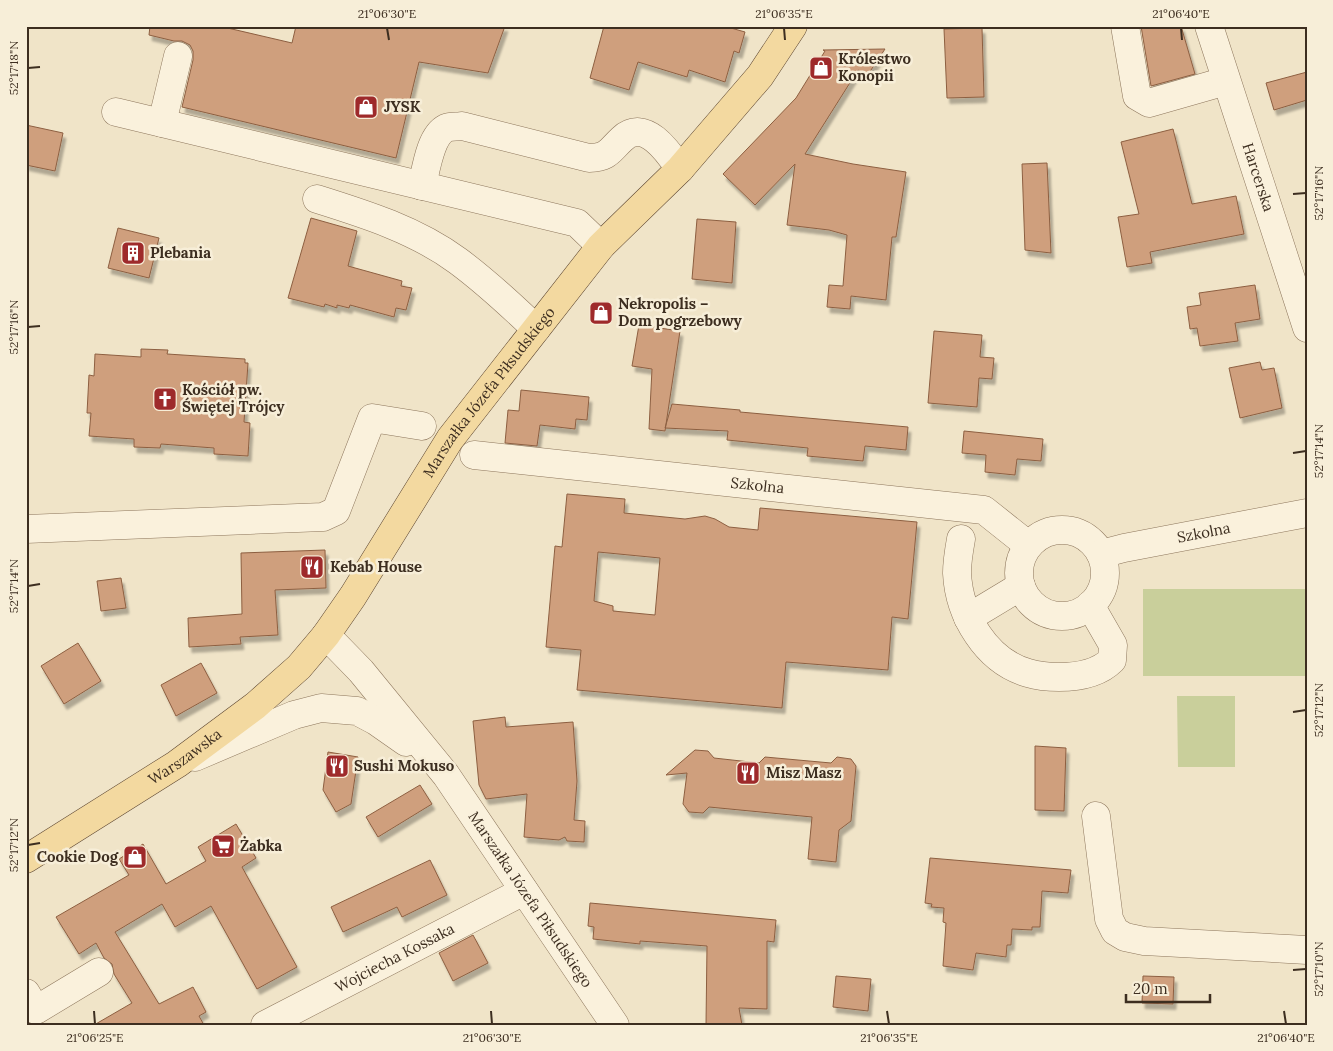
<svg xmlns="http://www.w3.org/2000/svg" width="1333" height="1051" font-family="Lora,serif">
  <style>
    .green { fill: #c9cf9b }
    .building { fill: #cf9f7d; stroke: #8d5f41; fill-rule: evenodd; filter: url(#shadow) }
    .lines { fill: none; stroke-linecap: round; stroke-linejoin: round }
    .minor-casing { stroke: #8d765c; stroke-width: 29 }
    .major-casing { stroke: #5b4430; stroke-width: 29 }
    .minor { stroke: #faf1dc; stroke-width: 28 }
    .major { stroke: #f3d9a0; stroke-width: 28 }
    .ticks { fill: none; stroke: #3d2e20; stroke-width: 2 }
    .labels { text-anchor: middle; stroke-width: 5; stroke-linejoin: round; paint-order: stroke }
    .poi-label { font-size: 15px; font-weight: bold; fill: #3d2e20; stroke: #f7eed8; text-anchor: start }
    .street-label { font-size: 15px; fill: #3d2e20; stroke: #f7eed8 }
    .neatline { fill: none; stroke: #3d2e20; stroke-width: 2 }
    .ticks-label { font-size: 12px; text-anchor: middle; fill: #3d2e20 }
  </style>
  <defs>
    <filter id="shadow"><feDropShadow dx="3" dy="5.5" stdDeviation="1" flood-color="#0004"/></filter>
  </defs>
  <rect width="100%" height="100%" fill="#f0e4c8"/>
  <path class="green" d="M1143 589H1307V676H1143Z
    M1177 696H1235V767H1178Z"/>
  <path class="building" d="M150 26H219L292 43 296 26H505L488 73 419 62 396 158 182 107 193 60V51L190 45 182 41H174L149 35Z
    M604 26H724L745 32 739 53 734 51 725 82 689 70 687 77 638 62 629 90 590 78Z
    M1141 26H1181L1195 74 1151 86Z
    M982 28 984 97 947 98 944 29Z
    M885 49 867 76 858 70 805 154 853 164 906 172 896 237H892L886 300 851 296 850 309 827 307 829 285 843 286 847 235 829 230 787 225 795 164 755 205 723 174 796 98 825 51 823 50Z
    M1307 72V100L1274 110 1266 83Z
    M26 125 63 133 55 171 26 165Z
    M1173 129 1192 204 1236 196 1244 234 1150 252 1152 263 1127 267 1118 217 1139 214 1121 142Z
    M1047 163 1051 253 1025 250 1022 164Z
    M311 218 357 231 348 266 402 281 401 286 412 288 406 310 396 308 394 317 350 305 349 308 337 305V308L325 304 324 307 288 298Z
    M697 219 736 222 732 283 692 279Z
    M118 228 159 238 149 278 108 268Z
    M1255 285 1260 319 1235 323 1238 341 1200 346 1197 328 1190 329 1187 307 1201 305 1199 293Z
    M639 325 680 331 665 431 649 429 652 369 632 366Z
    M934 331 982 335 980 357 994 358 992 379 979 378 977 407 928 403Z
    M141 349 168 350 167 354 245 359V363H248L244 422 250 423 248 456 214 454V448L161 444 160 448 134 447V439L89 436 91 413H87L89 375 94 376 95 354 141 357Z
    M1260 362 1262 370 1274 368 1282 408 1240 418 1229 368Z
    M521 390 589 397 587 420 576 419 575 429 540 425 537 446 505 443 508 410 519 411Z
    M672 404 740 410V412L908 427 906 450 865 446 863 461 807 456 808 448 727 440 728 431 665 428Z
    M964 431 1043 439 1041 461 1017 459 1015 475 985 472 986 455 962 453Z
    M567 494 625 499 624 513 685 519 705 516 715 519 729 527 758 530 760 508 917 522 908 619 892 617 888 670 786 662 782 708 577 690 581 650 546 647 555 546 562 547ZM598 552 660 558 655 615 613 611V606L594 601Z
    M325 550 326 588 275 590 278 635 240 637 241 644 189 647 188 618 242 614 241 553Z
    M121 578 126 608 101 611 97 581Z
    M78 643 101 681 64 704 41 666Z
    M201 663 217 693 176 716 161 685Z
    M505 717 506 727 573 722 577 781 574 820 585 821 584 842 567 841 565 837 559 840 524 837 527 794 486 799 479 785 473 721Z
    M1035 746 1066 748 1064 811 1035 810Z
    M695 750 708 751 714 758 759 763 765 757 831 763 837 757 851 759 856 766 851 821 839 830 836 862 808 859 812 817 709 807 703 813 689 812 683 804 687 773 666 775Z
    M328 752 358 757 351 804 336 812 323 790Z
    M420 785 432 804 378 837 366 817Z
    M236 824 256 858 242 867 297 967 257 989 211 906 175 927 162 904 115 932 159 1004 193 987 206 1012 199 1016 204 1025H94L132 1003 114 974 112 964 104 958 96 943 79 954 56 917 129 875 119 859 143 844 166 884 206 861 198 847Z
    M930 858 1071 870 1068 893 1042 891 1040 927H1032V930L1012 929 1011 945H1007L1006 957 976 953 973 970 943 966 946 923 943 922 944 908 931 907 932 904 925 903Z
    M430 860 447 895 402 917 397 907 343 932 331 907Z
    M590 903 776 920 774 942 767 941V1009L739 1008 742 1025H706L707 946 640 941V944L593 939 594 927 588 926Z
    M473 935 488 963 453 981 439 953Z
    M836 976 871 979 868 1011 833 1007Z
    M1143 976 1174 977 1173 1004 1142 1003Z"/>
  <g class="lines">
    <g class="minor-casing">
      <g id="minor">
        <path d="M1125 26 1137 96 1149 103 1226 81"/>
        <path id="s1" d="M1209 26 1307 328"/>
        <path d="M116 112 577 223 601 246"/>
        <path d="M162 123 178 56"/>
        <path d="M422 186C426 170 430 136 446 128 451 126 457 127 462 126L589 158C609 157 609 151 622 139 645 117 669 153 680 169"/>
        <path d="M317 199C365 214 416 230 458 261 485 281 511 305 536 329"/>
        <path id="s2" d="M474 455 984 510 1028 545"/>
        <path d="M26 529 323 517 336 511 372 418 422 426"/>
        <circle cx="1062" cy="573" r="43"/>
        <path d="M961 539C959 550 957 562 957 573 959 615 986 661 1028 673 1038 676 1049 677 1059 677 1078 677 1098 674 1112 660L1113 645 1090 605"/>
        <path id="s3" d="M1101 554 1124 548 1307 513"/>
        <path d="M968 618 1021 586"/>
        <path id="s4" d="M326 635 361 671 446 775 615 1025"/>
        <path d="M195 757 294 715 321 708 357 711 376 721 406 742"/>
        <path d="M1096 816 1109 919 1115 931 1125 937 1144 941 1307 950"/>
        <path d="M26 993 36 1010 99 972"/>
        <path id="s5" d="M265 1025 524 891"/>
      </g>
    </g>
    <g class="major-casing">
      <g id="major">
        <path id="s6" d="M26 859 177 764 255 706 299 667 326 635 353 596 450 439 601 246 680 169 760 76 793 26"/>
      </g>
    </g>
    <use href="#minor" class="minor"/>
    <use href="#major" class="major"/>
  </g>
  <path class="ticks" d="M387 28 389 40M784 28 785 40M1181 28 1182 40M28 68 40 67M1293 194 1306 193M28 327 40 326M1293 453 1306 451M28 586 40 584M1293 712 1306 710M28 845 40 843M1293 970 1306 969M94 1011 95 1024M491 1011 492 1024M887 1011 889 1024M1284 1011 1286 1024"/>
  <defs>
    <g id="shop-square" transform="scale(1.25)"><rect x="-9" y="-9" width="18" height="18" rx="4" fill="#9e2a2b" stroke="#f7eed8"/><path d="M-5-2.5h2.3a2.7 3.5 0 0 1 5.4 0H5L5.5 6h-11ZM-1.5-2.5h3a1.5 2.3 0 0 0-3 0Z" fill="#fff"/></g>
    <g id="building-square" transform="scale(1.25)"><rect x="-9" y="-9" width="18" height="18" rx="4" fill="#9e2a2b" stroke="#f7eed8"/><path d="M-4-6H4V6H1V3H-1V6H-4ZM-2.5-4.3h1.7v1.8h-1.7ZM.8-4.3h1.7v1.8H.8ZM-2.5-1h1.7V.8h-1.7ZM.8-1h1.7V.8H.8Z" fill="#fff"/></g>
    <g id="church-square" transform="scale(1.25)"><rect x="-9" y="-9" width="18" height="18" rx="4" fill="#9e2a2b" stroke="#f7eed8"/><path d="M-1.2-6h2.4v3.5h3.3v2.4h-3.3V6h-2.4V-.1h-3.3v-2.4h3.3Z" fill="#fff"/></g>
    <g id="restaurant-square" transform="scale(1.25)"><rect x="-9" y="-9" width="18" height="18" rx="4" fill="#9e2a2b" stroke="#f7eed8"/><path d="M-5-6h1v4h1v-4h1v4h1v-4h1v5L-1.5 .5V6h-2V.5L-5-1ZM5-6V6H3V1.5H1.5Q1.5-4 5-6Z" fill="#fff"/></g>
    <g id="supermarket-square" transform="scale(1.25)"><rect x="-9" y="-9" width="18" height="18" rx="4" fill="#9e2a2b" stroke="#f7eed8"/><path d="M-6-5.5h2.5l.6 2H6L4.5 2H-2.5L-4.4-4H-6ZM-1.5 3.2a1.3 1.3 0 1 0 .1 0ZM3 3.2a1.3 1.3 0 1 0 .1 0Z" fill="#fff"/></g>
  </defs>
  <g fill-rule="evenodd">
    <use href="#shop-square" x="821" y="68"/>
    <use href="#shop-square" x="366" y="107"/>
    <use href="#building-square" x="133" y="253"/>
    <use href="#shop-square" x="601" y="313"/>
    <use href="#church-square" x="165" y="399"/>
    <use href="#restaurant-square" x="312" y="567"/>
    <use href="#restaurant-square" x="337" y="766"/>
    <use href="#restaurant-square" x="748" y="773"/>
    <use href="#supermarket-square" x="223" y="846"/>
    <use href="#shop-square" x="135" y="857"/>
  </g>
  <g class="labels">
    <g class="poi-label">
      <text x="838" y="64">Królestwo<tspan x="838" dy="17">Konopii</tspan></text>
      <text x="384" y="112">JYSK</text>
      <text x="150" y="258">Plebania</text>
      <text x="618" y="309">Nekropolis –<tspan x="618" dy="17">Dom pogrzebowy</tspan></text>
      <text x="182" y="395">Kościół pw.<tspan x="182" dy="17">Świętej Trójcy</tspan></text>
      <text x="330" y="572">Kebab House</text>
      <text x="354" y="771">Sushi Mokuso</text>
      <text x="766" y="778">Misz Masz</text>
      <text x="240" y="851">Żabka</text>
      <text x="118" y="862" text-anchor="end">Cookie Dog</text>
    </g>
    <g class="street-label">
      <text dy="5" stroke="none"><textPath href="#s1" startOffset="159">Harcerska</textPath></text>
      <text dy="5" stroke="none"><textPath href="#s6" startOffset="669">Marszałka Józefa Piłsudskiego</textPath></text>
      <text dy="5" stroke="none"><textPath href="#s2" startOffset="285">Szkolna</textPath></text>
      <text dy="5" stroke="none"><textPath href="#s3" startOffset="105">Szkolna</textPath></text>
      <text dy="5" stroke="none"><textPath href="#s6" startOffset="189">Warszawska</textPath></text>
      <text dy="5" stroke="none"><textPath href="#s4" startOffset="335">Marszałka Józefa Piłsudskiego</textPath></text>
      <text dy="5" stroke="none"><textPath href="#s5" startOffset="146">Wojciecha Kossaka</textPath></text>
    </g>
  </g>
  <rect width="1333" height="1051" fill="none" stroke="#f7eed8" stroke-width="55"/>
  <path d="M1126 994v8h84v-8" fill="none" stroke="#3d2e20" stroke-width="2.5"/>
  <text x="1133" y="994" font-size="15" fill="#3d2e20" stroke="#f7eed8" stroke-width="4" paint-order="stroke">20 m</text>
  <rect x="28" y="28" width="1278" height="996" class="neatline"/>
  <g class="ticks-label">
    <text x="387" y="18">21°06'30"E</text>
    <text x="784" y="18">21°06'35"E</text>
    <text x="1181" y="18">21°06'40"E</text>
    <text transform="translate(14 68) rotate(-90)" y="4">52°17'18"N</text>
    <text transform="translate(1319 193) rotate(-90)" y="4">52°17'16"N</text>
    <text transform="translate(14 327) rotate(-90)" y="4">52°17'16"N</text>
    <text transform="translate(1319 451) rotate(-90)" y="4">52°17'14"N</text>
    <text transform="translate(14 586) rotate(-90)" y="4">52°17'14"N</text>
    <text transform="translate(1319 710) rotate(-90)" y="4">52°17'12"N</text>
    <text transform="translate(14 845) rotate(-90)" y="4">52°17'12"N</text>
    <text transform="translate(1319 969) rotate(-90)" y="4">52°17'10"N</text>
    <text x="95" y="1042">21°06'25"E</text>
    <text x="492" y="1042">21°06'30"E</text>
    <text x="889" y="1042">21°06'35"E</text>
    <text x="1286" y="1042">21°06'40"E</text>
  </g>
</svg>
